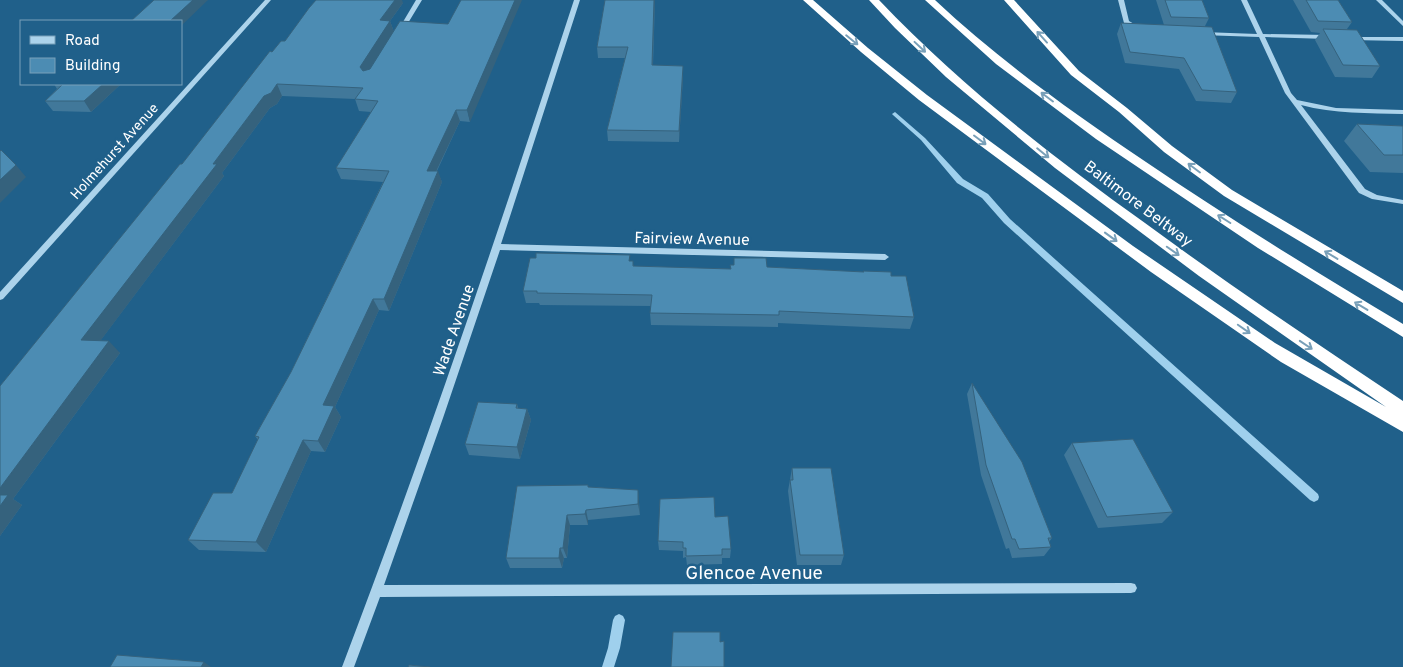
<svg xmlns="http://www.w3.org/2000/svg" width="1403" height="667" font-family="Overpass,sans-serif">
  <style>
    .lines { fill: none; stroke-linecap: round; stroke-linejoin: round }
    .stream { fill: #9fd0ed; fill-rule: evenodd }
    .minor { fill: #acd3eb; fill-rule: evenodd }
    .highway { fill: #fff; fill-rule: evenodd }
    .wall { fill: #41789a }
    .shaded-wall { fill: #35627d }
    .building { fill: #4c8cb3; stroke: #35627d }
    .oneway { stroke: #79a0b9 }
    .labels { text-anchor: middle; stroke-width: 5; stroke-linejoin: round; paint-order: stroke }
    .far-street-label { font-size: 14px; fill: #fff; stroke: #20608a }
    .street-label { font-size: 16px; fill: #fff; stroke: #20608a }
    .near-street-label { font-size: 19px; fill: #fff; stroke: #20608a }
  </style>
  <rect width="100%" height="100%" fill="#20608a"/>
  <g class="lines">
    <path class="stream" d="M895 112 925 138 963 179 988 194 1010 219 1318 494 1319 497 1318 500 1314 502 1310 500 1004 223 982 198 957 183 921 140 893 115 892 114Z
      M619 614 623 616 625 620 620 648 614 667H602L608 648 613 620 615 616Z"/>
    <path class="minor" d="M265 0H271L3 299 0 300V292Z
      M416 0H422L402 33H398L397 32Z
      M574 0H580L501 244 885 254 889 257 885 260 500 250 443 418 384 585 1131 583 1135 584 1137 588 1135 592 1131 593 380 597 354 667H342C426 447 501 224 574 0Z
      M1118 0H1124L1129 21 1141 28V30H1137L1124 23Z
      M1241 0H1247L1263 34 1328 35 1331 37 1328 39 1265 37 1291 93 1297 100 1336 108 1403 110V114C1369 113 1334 114 1301 105L1365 189 1377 195 1403 200V204L1372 199 1359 193 1285 93 1259 37 1201 35 1200 34 1203 32 1257 34Z
      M1376 0H1382L1403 21V26Z
      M1349 37H1403V41L1351 40 1349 39Z"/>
    <path class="highway" d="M803 0H813L868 48 927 95 1133 246 1275 343 1386 407 1199 276 1055 168 946 77 895 28 869 0H879C959 84 1051 156 1145 223 1229 285 1316 343 1403 401V432L1281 362 1151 272 919 100 861 52Z
      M925 0H935C1000 61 1072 112 1146 162 1230 219 1316 272 1403 324V337L1258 248 1096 139 996 64Z
      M1004 0H1014L1079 71 1127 108 1172 146 1232 190 1403 291V303L1224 196 1164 152 1119 112 1071 75Z"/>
  </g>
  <path class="wall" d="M605 0H655L653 65 683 66V77L679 142 608 141 607 130 625 58H598L597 47Z
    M1156 0H1202L1209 18 1205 26 1237 92 1231 103 1196 101 1179 69 1125 63 1117 34 1121 23 1164 25Z
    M1293 0H1338L1352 22 1347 29 1380 66 1372 78 1335 77 1315 40 1320 33 1311 32Z
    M403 3 390 21 394 32 448 24 470 122 460 121 437 171 442 182 389 311 379 310 335 407 341 417 325 452 311 451 266 552 199 550 188 540 232 493 258 440 255 436 291 372 383 182 341 179 336 168 371 112 359 111 355 99 282 96 277 104 270 108 222 173 224 176 100 341 120 353 13 499 22 505 0 536V386L182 164 272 52 285 41Z
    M54 84H121L91 112 53 111 45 101 57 89Z
    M1357 124 1403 126V173L1370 172 1344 141Z
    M734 258 767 267 863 272V271L891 276 914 317 910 329 778 323V327L651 325 650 313 651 306 540 305 539 303H526L523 291 631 261 634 266 730 269 734 265Z
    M972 383 1052 538 1049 542 1051 547 1044 556 1012 558 1009 548 1006 549 981 475 967 394Z
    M517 404 518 408 527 409 531 420 520 459 469 455 465 444Z
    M1072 443 1173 512 1162 523 1098 528 1064 455Z
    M792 468 844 555 841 565H797L788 491Z
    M588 485V487L638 490 640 515 588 520V525H570L567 558H564L562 568H510L506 558Z
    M715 517 731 549 730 558H722V564L687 565 686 557 683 558V551L659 550 658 541Z"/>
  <path class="shaded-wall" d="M193 0H208L181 26V21H170Z
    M395 0H402L403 3 390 21 394 32 364 78 360 67 380 20Z
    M515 0H522L470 122 467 110Z
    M654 0H655L652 76V65Z
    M683 66V77L679 142V131Z
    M103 84H121L91 112 84 101Z
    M277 84 282 96 277 104 270 108 222 173 224 176 92 352 81 340 264 96Z
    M456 110 460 121 431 182 427 171Z
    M16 165 26 177 0 203V180Z
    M438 171 442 182 389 311 384 299Z
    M373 299 379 310 335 407 341 417 325 452 318 441 323 405Z
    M109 341 120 353 13 499 22 505 0 536V488Z
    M527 409 531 420 520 459 517 447Z
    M303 440 311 451 266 552 256 542Z
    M638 490 639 500 640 515 638 504Z
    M586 510 588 520V525L585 514Z
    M567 515 570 525 567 558 563 548Z
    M560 548 564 558 562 568 559 558Z
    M204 662 211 667H201Z"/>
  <path class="building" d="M154 0H193L170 21H131Z
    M316 0H395L380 20 390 21 360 67 363 71 370 69 400 21 448 24 461 0H515L467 110H456L427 171H438L384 299H373L323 405 334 406 318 441 303 440 256 542 188 540 213 493H232L259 437 255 436 291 372 389 171 336 168 378 101 355 99 363 88 277 84 271 93 264 96 213 164H217L81 340 109 341 0 488V386L180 164H182L270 51 272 52 281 41H285L309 8Z
    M605 0H654L652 65 683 66 679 131 607 130 628 47H597Z
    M1165 0H1202L1209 18 1171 17Z
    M1306 0H1338L1352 22 1318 21Z
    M1121 23 1212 27 1237 92 1202 90 1184 58 1130 52Z
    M1323 29 1357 30 1380 66 1343 65Z
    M63 84H103L84 101H45Z
    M1357 124 1403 126V155H1384Z
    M1 150 16 165 0 180V151Z
    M536 253 630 255 629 261H633V266L731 269 730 265H734V258H766L767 267 864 272 863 271 891 272V276H906L914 317 779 311V315L650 313 652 295 537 293V291H523L530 258H536Z
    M972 383 1022 462 1052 538H1048L1051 547 1019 549 1015 539H1012L986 465Z
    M478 402 517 404 516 408 527 409 517 447 465 444Z
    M1133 439 1173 512 1107 517 1072 443Z
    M792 468H831L844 555H800L790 480H793Z
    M588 485V487L638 490V504L586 510 585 514 567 515 563 548H560L559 558H506L517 486Z
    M0 495H8L0 506Z
    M714 497 715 517 728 516 731 549H722V555L686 556V548H683V542L658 541 660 499Z
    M673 632H720V642L724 641V667H671Z
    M117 655 204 662 201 667H110Z
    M409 665 430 667H408Z"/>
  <defs><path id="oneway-shaft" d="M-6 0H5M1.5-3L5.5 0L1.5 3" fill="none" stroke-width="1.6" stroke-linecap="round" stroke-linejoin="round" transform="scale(1.25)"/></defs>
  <g class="oneway">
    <use href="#oneway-shaft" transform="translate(1042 37) rotate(-132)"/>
    <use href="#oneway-shaft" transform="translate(852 40) rotate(39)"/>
    <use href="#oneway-shaft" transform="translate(920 47) rotate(43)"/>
    <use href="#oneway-shaft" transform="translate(1047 97) rotate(-143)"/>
    <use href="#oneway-shaft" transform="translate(980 140) rotate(37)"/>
    <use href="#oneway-shaft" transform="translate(1043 153) rotate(39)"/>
    <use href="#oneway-shaft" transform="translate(1194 168) rotate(-143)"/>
    <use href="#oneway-shaft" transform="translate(1224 219) rotate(-148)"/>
    <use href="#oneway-shaft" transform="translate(1111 237) rotate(36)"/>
    <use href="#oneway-shaft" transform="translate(1173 251) rotate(35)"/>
    <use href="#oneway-shaft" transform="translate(1331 255) rotate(-149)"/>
    <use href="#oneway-shaft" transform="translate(1361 306) rotate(-149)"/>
    <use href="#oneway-shaft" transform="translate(1244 329) rotate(35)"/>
    <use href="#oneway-shaft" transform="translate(1306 345) rotate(34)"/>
  </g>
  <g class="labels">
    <g class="far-street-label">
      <text transform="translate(114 151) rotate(-48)" y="5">Holmehurst Avenue</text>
    </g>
    <g class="street-label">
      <text transform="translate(1139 203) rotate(37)" y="6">Baltimore Beltway</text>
      <text transform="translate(692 238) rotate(1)" y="6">Fairview Avenue</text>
      <text transform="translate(453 330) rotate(-71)" y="6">Wade Avenue</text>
    </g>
    <g class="near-street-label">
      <text x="754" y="579">Glencoe Avenue</text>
    </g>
  </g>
  <rect x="20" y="20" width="162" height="65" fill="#20608a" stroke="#79a0b9"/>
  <rect x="30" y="36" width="25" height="8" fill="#acd3eb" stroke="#79a0b9"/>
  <text x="65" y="45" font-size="15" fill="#ffffff">Road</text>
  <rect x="30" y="58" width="25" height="15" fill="#4c8cb3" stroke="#79a0b9"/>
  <text x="65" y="70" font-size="15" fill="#ffffff">Building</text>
</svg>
